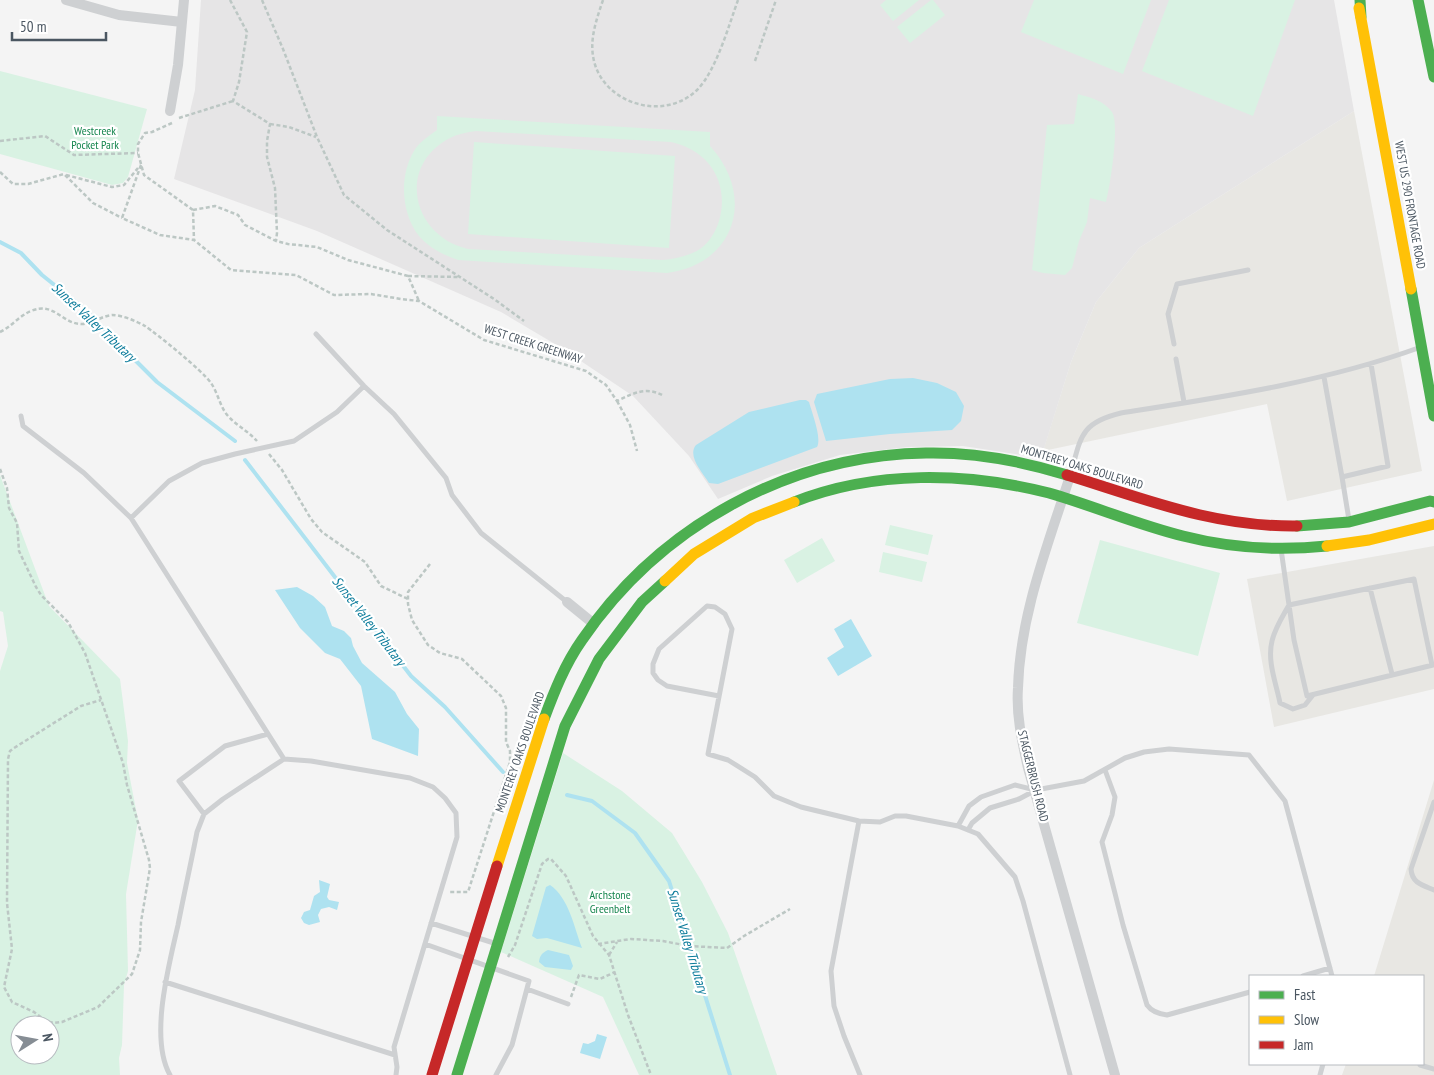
<svg xmlns="http://www.w3.org/2000/svg" width="1434" height="1075" font-family="'PT Sans Narrow',sans-serif">
  <style>
    .commercial { fill: #e8e7e3 }
    .education { fill: #e6e5e6 }
    .green { fill: #d9f2e3; fill-rule: evenodd }
    .water { fill: #aee2f0 }
    .lines { fill: none; stroke-linecap: round; stroke-linejoin: round }
    .stream { stroke: #aee2f0; stroke-width: 4 }
    .path { stroke: #bcc7c4; stroke-width: 2.5; stroke-dasharray: 4 2.5; stroke-linecap: butt }
    .lane { stroke: #ced0d2; stroke-width: 5 }
    .street { stroke: #ced0d2; stroke-width: 10 }
    .fast { stroke: #4caf50; stroke-width: 11 }
    .slow { stroke: #ffc107; stroke-width: 11 }
    .jam { stroke: #c62828; stroke-width: 11 }
    .labels { text-anchor: middle; stroke-width: 4.5; stroke-linejoin: round; paint-order: stroke }
    .park-label { font-size: 12px; fill: #17864f; stroke: #fff }
    .street-label { font-size: 12px; fill: #4a5661; stroke: #fff }
    .water-label { font-size: 14px; font-style: italic; fill: #0c7c9b; stroke: #fff }
  </style>
  <rect width="100%" height="100%" fill="#f4f4f4"/>
  <path class="commercial" d="M1354 111 1422 471 1287 501 1267 404 1043 451 1071 362 1096 302 1139 248Z
    M1434 546V689L1274 727 1247 579Z
    M1434 780V1075H1342L1346 1064H1423V976H1374Z"/>
  <path class="education" d="M201 0H1334L1354 111 1139 248 1096 302 1071 362 1041 458 963 446 907 447 840 455 772 476 718 499 689 456 633 396 560 347 501 312 317 231 174 179 195 90Z"/>
  <path class="green" d="M886 0H919L893 21 880 5Z
    M931 0H933L945 15 910 43 897 27Z
    M1034 0H1151L1123 74 1021 32Z
    M1169 0H1295L1253 116 1142 71Z
    M0 71 147 109 128 177 123 183 112 185 0 154Z
    M1078 94C1091 98 1103 100 1112 112 1120 124 1110 187 1106 202L1090 198 1087 222 1079 241 1072 268 1065 275 1043 273 1032 270 1047 125 1074 124Z
    M437 116 710 132V146C756 196 736 264 667 273L458 260C444 255 429 248 419 236 401 213 399 176 414 151 419 142 429 136 437 130ZM476 131 671 142C709 150 730 183 719 221 716 231 709 243 700 249 689 256 675 259 663 260L468 249C412 236 396 166 450 138 458 134 467 132 476 131Z
    M474 142 675 156 669 248 468 234Z
    M0 475 49 606 120 679 128 741 127 763 138 820 126 894 128 971 124 985 122 1045 119 1058 120 1075H0V671L8 646 3 612 0 611ZM20 1025H50V1055H20Z
    M890 525 933 535 928 555 885 545Z
    M822 538 835 561 797 583 784 560Z
    M1100 540 1220 573 1198 656 1077 623Z
    M883 552 927 562 922 582 879 572Z
    M563 753 622 791 672 833 702 882 728 933 777 1075H639L603 997 501 952Z"/>
  <path class="water" d="M913 378 937 383 956 392 964 406 961 421 952 430 890 434 826 441 814 402 817 394 890 379Z
    M800 400H806L809 402C812 413 822 438 817 447L718 484 709 483C702 472 687 456 696 445L749 412Z
    M297 587 313 596 325 607 332 626 344 631 351 638 353 646 362 663 395 692 407 714 419 729 418 756 372 739 361 686 340 659 325 653 300 628 275 590Z
    M851 619 872 656 838 676 827 658 844 647 834 629Z
    M319 880 330 884 327 897 329 900 339 902 337 910 329 907 321 909 318 915 320 922 309 925 304 923 301 918 304 912 310 910 314 896 320 892Z
    M550 885C569 898 574 927 582 948L547 938 537 939 532 936 546 887Z
    M548 950 569 955 573 966 571 970 545 967 539 962C540 955 542 953 548 950Z
    M597 1034 607 1037 600 1059 580 1053 583 1043 588 1044 595 1041Z"/>
  <g class="lines">
    <path class="stream" d="M0 242 21 253 42 275 82 307 157 382 235 441
      M245 460 411 676 445 707 503 772
      M567 795 592 801 635 833 669 881 730 1075"/>
    <path class="path" d="M230 0 247 32 239 82 233 101 270 124 267 141V157L275 188 277 233 276 241
      M262 0 283 49 317 137 344 195 387 230 494 299 524 321
      M603 0C597 18 590 37 593 56 600 103 663 123 697 90 716 71 729 25 738 0
      M755 61 776 0
      M179 118 233 101
      M172 123 152 132 145 133 138 144V153L144 175 193 210 194 240
      M270 124 289 127 316 137
      M0 141 45 136 74 155 138 153
      M141 165 122 218 160 235 194 240 231 270 296 275 334 295 371 294 401 299 419 301 484 340 586 371 606 385 617 401C634 393 646 386 664 396
      M0 172 13 184H28L64 174 93 203 122 218
      M66 175 112 187 124 185 138 168
      M193 210 215 206 238 215 245 225 276 241 288 244 317 247 348 260 408 276 419 301
      M408 276 459 277
      M0 332C11 327 19 316 31 311 55 301 62 325 83 324 93 323 102 316 112 315 122 315 136 321 145 326 157 334 204 372 211 383 218 393 220 407 228 416 237 426 248 431 257 441
      M617 401 630 425 637 451
      M269 454 282 470 311 519 322 532 365 562 381 586 408 599
      M0 469 7 488 9 508 17 523 19 551 36 587 41 595 68 622 85 653 123 763 127 785 149 860 150 868 141 922 140 950 132 974 98 1007 62 1022 54 1023 46 1021 34 1012 12 1002 4 987 12 949 7 903 8 759 10 751 14 748 81 706 101 700
      M430 564 408 592V604L412 620 428 645 440 653 462 659 501 696 506 708V742L510 751V762L468 892H450
      M598 944 631 939 663 941 689 946 727 948 744 936 790 909
      M609 955 617 942
      M508 957 515 945 542 864 548 859H551L566 876 593 936 609 955 628 1015 651 1075
      M571 997 579 975 600 979 615 972"/>
    <path class="lane" d="M316 334 364 386 394 414 446 478 452 495 481 533 567 602
      M1174 344 1168 314 1177 284 1248 270
      M1176 359 1184 402
      M1324 377 1342 477
      M21 416 23 426 84 473 131 518 284 759
      M1070 476C1081 438 1079 423 1121 413 1223 397 1325 382 1421 347
      M131 518 169 481 202 463 235 454 294 441 337 412 364 386
      M1349 520 1342 477 1388 466 1371 364
      M1281 549 1294 640 1307 696 1433 665
      M1370 588 1392 674
      M1313 695 1305 705 1293 709 1280 703C1276 683 1267 661 1272 641 1275 628 1283 616 1289 605L1414 579 1432 665
      M719 696 667 686 658 680 653 673V664L659 649 707 606 715 607 725 614 732 629 708 754 728 760 755 777 774 796 801 807 859 821 880 822 895 816H906L958 826 978 834 1015 877 1023 901 1070 1075
      M1105 770 1115 797 1112 815 1102 842 1123 925 1147 1005C1152 1012 1159 1014 1167 1015L1250 992
      M1434 802 1411 869C1412 883 1422 885 1434 890
      M204 814 179 781 225 746 268 734
      M859 821 831 971 834 1006 844 1036 860 1075
      M958 826 969 806 981 797 1015 785 1035 790
      M968 830 972 823 990 808 1019 799 1036 790 1084 781 1125 758 1144 752 1169 749 1249 755 1285 801 1332 976
      M431 923 497 944
      M425 944 529 981 512 1045 496 1075
      M1303 976 1330 968
      M165 982 395 1055
      M527 989 568 1004
      M1420 1065 1434 1069
      M170 1075C149 1038 169 965 178 925 184 894 191 863 197 832L204 814 223 799 284 759 311 761 410 778 433 787 445 798 456 813 457 837 394 1047 397 1067 396 1075
      M1320 1075 1323 1064"/>
    <path class="street" d="M66 0 119 15 182 22
      M170 111 178 65 184 0
      M1070 476C1048 545 1020 614 1018 688 1016 715 1022 741 1028 768L1115 1075
      M567 602 594 624"/>
    <path class="fast" d="M1360 0 1361 17
      M1418 0 1434 77
      M1411 289 1434 416
      M794 502C875 470 966 472 1049 493 1094 506 1138 525 1183 536 1230 548 1279 551 1327 546
      M1297 526 1349 522 1430 501 1434 502
      M544 719C554 692 565 664 582 640 659 527 788 455 926 453 974 452 1022 461 1067 475
      M457 1075 565 726 599 659 642 602 665 581"/>
    <path class="slow" d="M1359 8 1411 289
      M1327 546 1369 540 1434 524
      M665 581 694 554 753 518 794 502
      M497 866 544 719"/>
    <path class="jam" d="M1067 475C1145 499 1213 527 1297 526
      M432 1075 497 866"/>
  </g>
  <g class="labels">
    <g class="park-label">
      <text x="95" y="135">Westcreek<tspan x="95" dy="14">Pocket Park</tspan></text>
      <text x="610" y="899">Archstone<tspan x="610" dy="14">Greenbelt</tspan></text>
    </g>
    <g class="street-label">
      <text transform="translate(1410 205) rotate(80)" y="4">WEST US 290 FRONTAGE ROAD</text>
      <text transform="translate(533 344) rotate(18)" y="4">WEST CREEK GREENWAY</text>
      <text transform="translate(1082 467) rotate(17)" y="4">MONTEREY OAKS BOULEVARD</text>
      <text transform="translate(520 752) rotate(-71)" y="4">MONTEREY OAKS BOULEVARD</text>
      <text transform="translate(1033 776) rotate(76)" y="4">STAGGERBRUSH ROAD</text>
    </g>
    <g class="water-label">
      <text transform="translate(94 322) rotate(43)" y="5">Sunset Valley Tributary</text>
      <text transform="translate(369 621) rotate(52)" y="5">Sunset Valley Tributary</text>
      <text transform="translate(688 941) rotate(73)" y="5">Sunset Valley Tributary</text>
    </g>
  </g>
  <rect x="1249" y="975" width="175" height="90" fill="#ffffff" stroke="#b7bbc0"/>
  <rect x="1259" y="991" width="25" height="8" fill="#4caf50" stroke="#b7bbc0"/>
  <text x="1294" y="1000" font-size="15" fill="#4a5661">Fast</text>
  <rect x="1259" y="1016" width="25" height="8" fill="#ffc107" stroke="#b7bbc0"/>
  <text x="1294" y="1025" font-size="15" fill="#4a5661">Slow</text>
  <rect x="1259" y="1041" width="25" height="8" fill="#c62828" stroke="#b7bbc0"/>
  <text x="1294" y="1050" font-size="15" fill="#4a5661">Jam</text>
  <g transform="translate(35 1040) rotate(79)"><circle r="24" fill="#ffffff" stroke="#b7bbc0"/>
  <path d="M0-4L9 19L0 12L-9 19Z" fill="#868d94"/>
  <text y="-8" font-size="14" font-weight="bold" text-anchor="middle" fill="#4a5661">N</text>
  </g>
  <path d="M12 32v8h94v-8" fill="none" stroke="#4a5661" stroke-width="2.5"/>
  <text x="20" y="32" font-size="15" fill="#4a5661" stroke="#ffffff" stroke-width="4" paint-order="stroke">50 m</text>
</svg>
